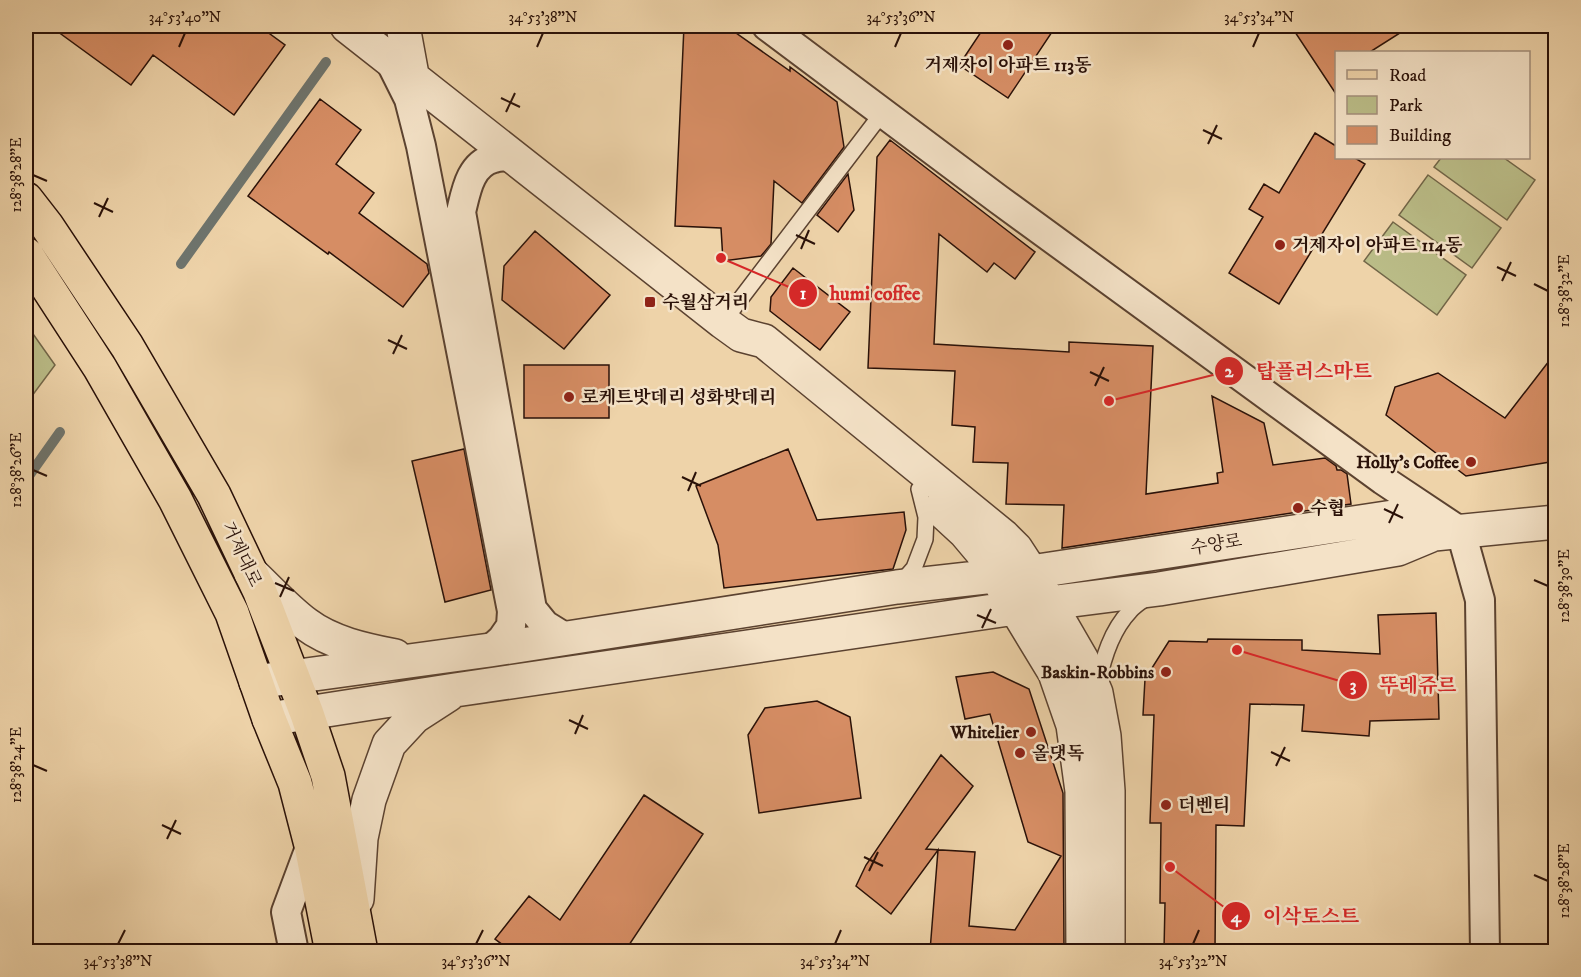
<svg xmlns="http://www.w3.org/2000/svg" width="1581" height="977" font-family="'IM FELL DW Pica','Noto Serif KR',serif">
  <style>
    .green { fill: #babc87; stroke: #726648; stroke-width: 1.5 }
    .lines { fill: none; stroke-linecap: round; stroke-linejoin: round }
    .stream { stroke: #6e746d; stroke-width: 10 }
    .building { fill: #d68d64; stroke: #2a1108; stroke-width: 1.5 }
    .service-casing { stroke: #5b4230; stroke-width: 18 }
    .minor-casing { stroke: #5b4230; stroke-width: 32 }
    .tertiary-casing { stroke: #5b4230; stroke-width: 36 }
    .primary-casing { stroke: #2a1108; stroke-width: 36 }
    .service { stroke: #f4e2c7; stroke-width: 15 }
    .minor { stroke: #f4e2c7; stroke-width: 28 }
    .tertiary { stroke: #f4e2c7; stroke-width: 33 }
    .primary { stroke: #eed3a9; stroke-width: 33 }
    .ticks { fill: none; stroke: #2a1108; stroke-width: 2 }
    .poi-dot { fill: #8f2418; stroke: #f4e2c7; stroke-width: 2 }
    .labels { text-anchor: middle; stroke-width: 5; stroke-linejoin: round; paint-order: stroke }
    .poi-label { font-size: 18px; font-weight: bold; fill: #2a1108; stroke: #f4e2c7; text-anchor: start }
    .street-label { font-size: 18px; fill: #2a1108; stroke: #f4e2c7 }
    .leader { fill: none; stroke: #d62828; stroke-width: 2 }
    .callout-dot { fill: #d62828; stroke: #f4e2c7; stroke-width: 2 }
    .mark-label { font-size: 18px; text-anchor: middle; font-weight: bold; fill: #fff }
    .callout-label { font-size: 20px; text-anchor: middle; font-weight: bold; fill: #d62828; stroke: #f4e2c7; stroke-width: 5; stroke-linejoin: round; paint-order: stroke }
    .neatline { fill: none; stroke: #2a1108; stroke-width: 2 }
    .ticks-label { font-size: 15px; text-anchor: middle; fill: #2a1108 }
  </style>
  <rect width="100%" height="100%" fill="#eed3a9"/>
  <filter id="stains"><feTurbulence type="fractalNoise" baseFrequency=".00333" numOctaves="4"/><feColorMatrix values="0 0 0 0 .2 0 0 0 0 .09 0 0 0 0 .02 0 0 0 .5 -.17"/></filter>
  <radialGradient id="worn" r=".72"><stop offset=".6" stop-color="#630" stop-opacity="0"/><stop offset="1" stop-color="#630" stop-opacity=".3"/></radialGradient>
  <path class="green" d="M1441 158H1504L1535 180 1507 220 1434 167Z
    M1428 175 1501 228 1472 268 1399 215Z
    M1393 222 1466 275 1437 315 1364 261Z
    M26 324 55 365 26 404Z"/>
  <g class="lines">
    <path class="stream" d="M181 264 326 62
      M26 480 60 432"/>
  </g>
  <path class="building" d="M50 26H259L285 45 234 115 153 55 131 85Z
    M684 26H726L790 71V67L837 102 844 147 802 203 774 181 771 244 761 256 723 261 721 228 675 226Z
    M985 26H1056L1008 98 959 65Z
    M1291 26H1411L1370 52H1336V94Z
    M320 99 361 130 336 164 374 193 359 213 427 264 429 273 403 307 329 252 328 254 248 196Z
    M1315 133 1336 146V158H1355L1365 164 1279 304 1229 273 1263 217 1249 209 1264 184 1279 193Z
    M890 140 1035 252 1015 279 994 263 987 272 939 234 934 344 1069 352V342L1153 346 1146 494 1218 483 1217 473 1223 472 1212 396 1264 423 1273 465 1325 458 1336 466 1337 470H1341L1347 474 1351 504 1062 548 1064 505 1006 504 1008 463 973 462 975 427 952 425 955 371 868 368 877 157Z
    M848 174 854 210 838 232 817 215Z
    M535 231 610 295 564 349 502 300 504 266Z
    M793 268 850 312 820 350 770 311 771 297Z
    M1556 352V461L1466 476 1386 415 1395 387 1438 373 1505 418Z
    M524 365H609V418H524Z
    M464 449 491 590 445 602 412 461Z
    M788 449 817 520 904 512 906 530 893 569 724 588 718 545 696 486Z
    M1436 613 1439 719 1370 721 1369 736 1302 731 1304 705 1250 704 1244 826 1216 825 1215 951H1164L1165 903H1160L1161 823H1150L1154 715H1143L1145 679 1169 641 1207 642 1208 639 1302 640V650L1380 654 1378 615Z
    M993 672 1029 689 1063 793 1064 947 1026 949V951H930L938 850 891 914 856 886 866 865 941 755 973 786 926 849 975 852 969 926 1015 930 1061 856 1028 842 990 714 965 719 956 677Z
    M817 701 850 717 861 798 759 813 748 735 765 708Z
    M644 795 703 834 625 951H511L495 939 529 896 560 920Z"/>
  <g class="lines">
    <g class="service-casing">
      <path id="service" d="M723 322 883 112
        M901 583 914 568 925 539 926 517 919 489
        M1098 684C1103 658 1111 631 1130 611 1135 605 1142 601 1149 596"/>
    </g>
    <g class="minor-casing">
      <path id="minor" d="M767 26 998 199 1383 480 1461 532 1480 600 1485 952
        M389 59 409 99 421 146 512 611 511 626 502 639 490 650
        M513 156C507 156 500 156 494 158 470 164 466 191 461 212L532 609 545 625 566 638
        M294 952 286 912 311 845"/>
    </g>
    <g class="tertiary-casing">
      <path id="tertiary" d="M347 26 723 322 741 335 764 341 1003 536 1016 549 1031 572 1082 660 1096 693 1104 736 1108 791V952
        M403 26 412 75
        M940 509 965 532 981 551 1055 673 1073 725 1082 791 1083 952
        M251 573C269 590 286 609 306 624 331 643 365 650 395 656
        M256 682 490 650 897 587 1031 572 1393 517 1434 534
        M269 719 455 690 1049 603 1159 589 1398 549 1434 534 1556 522
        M357 899 361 838 369 800 389 744 414 717 448 695"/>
    </g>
    <g class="primary-casing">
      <path id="primary" d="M26 199 47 226 127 346 214 495 260 592 307 714 328 776 361 952
        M26 254 100 368 175 499 232 613 269 719 295 783 311 845 332 952"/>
    </g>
    <use href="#service" class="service"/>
    <use href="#minor" class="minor"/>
    <use href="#tertiary" class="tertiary"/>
    <use href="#primary" class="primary"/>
  </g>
  <path class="ticks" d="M179 47 185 33M537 47 543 33M895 47 901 33M1253 47 1259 33M501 98 520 107M506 112 515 93M1203 130 1222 139M1208 144 1217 125M33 175 47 181M94 203 113 212M99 217 108 198M796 235 815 244M801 249 809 230M1497 267 1516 276M1502 281 1511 262M1534 284 1548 291M388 340 407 349M393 354 402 335M1090 372 1109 381M1095 386 1104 367M33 470 47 476M682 477 701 486M688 491 696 472M1384 509 1403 518M1389 523 1398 504M1534 580 1548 586M275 583 294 591M280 597 289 577M977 615 996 623M982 628 991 609M569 720 588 729M575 734 583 715M1271 752 1290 761M33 765 47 771M1276 766 1285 747M162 825 181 834M167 839 176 820M864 857 883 866M869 871 878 852M1534 875 1548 881M118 944 125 930M476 944 483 930M835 944 841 930M1193 944 1199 930"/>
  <g class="poi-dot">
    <circle cx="1008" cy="45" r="6"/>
    <circle cx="1280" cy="245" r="6"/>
    <rect x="644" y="296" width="12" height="12" rx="3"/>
    <circle cx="569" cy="397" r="6"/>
    <circle cx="1471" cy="462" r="6"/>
    <circle cx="1298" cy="508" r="6"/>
    <circle cx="1166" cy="672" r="6"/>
    <circle cx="1031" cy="732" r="6"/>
    <circle cx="1020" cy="753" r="6"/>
    <circle cx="1166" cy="805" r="6"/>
  </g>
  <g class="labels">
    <g class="poi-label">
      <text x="1008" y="71" text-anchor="middle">거제자이 아파트 113동</text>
      <text x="1292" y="251">거제자이 아파트 114동</text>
      <text x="662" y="308">수월삼거리</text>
      <text x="581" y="403">로케트밧데리 성화밧데리</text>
      <text x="1459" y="468" text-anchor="end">Holly's Coffee</text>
      <text x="1310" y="514">수협</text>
      <text x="1154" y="678" text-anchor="end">Baskin-Robbins</text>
      <text x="1019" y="738" text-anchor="end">Whitelier</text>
      <text x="1032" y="759">올댓독</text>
      <text x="1178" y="811">더벤티</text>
    </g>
    <g class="street-label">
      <text transform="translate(1216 544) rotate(-9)" y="6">수양로</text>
      <text transform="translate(242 554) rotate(65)" y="6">거제대로</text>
    </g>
  </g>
  <path class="leader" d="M721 258L803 293M1109 401L1229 371M1237 650L1353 685M1170 867L1236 916"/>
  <g class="callout-dot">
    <circle cx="721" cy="258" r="6"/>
    <circle cx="1109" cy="401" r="6"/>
    <circle cx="1237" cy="650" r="6"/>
    <circle cx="1170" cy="867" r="6"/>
    <circle cx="803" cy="293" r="15"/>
    <circle cx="1229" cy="371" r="15"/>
    <circle cx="1353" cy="685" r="15"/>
    <circle cx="1236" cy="916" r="15"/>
  </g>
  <g class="mark-label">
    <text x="803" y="299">1</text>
    <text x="1229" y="377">2</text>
    <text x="1353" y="691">3</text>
    <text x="1236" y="922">4</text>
  </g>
  <g class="callout-label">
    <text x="875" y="300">humi coffee</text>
    <text x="1314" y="378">탑플러스마트</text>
    <text x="1418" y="692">뚜레쥬르</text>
    <text x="1311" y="923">이삭토스트</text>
  </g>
  <rect width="1581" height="977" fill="none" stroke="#eed3a9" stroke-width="66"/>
  <rect x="1335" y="51" width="195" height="108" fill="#f4e2c7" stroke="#a38e7b" stroke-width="1.5"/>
  <rect x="1347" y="70" width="30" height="9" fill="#eed3a9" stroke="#a38e7b" stroke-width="1.5"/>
  <text x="1389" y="81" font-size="18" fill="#2a1108">Road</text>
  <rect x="1347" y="96" width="30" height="18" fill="#babc87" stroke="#a38e7b" stroke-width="1.5"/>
  <text x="1389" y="111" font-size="18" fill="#2a1108">Park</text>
  <rect x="1347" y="126" width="30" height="18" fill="#d68d64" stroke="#a38e7b" stroke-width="1.5"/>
  <text x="1389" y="141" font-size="18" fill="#2a1108">Building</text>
  <rect x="33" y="33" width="1515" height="911" class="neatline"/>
  <g class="ticks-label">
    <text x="185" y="22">34°53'40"N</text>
    <text x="543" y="22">34°53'38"N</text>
    <text x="901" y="22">34°53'36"N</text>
    <text x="1259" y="22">34°53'34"N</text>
    <text transform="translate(16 175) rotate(-90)" y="5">128°38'28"E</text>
    <text transform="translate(1564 291) rotate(-90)" y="5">128°38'32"E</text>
    <text transform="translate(16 470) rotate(-90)" y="5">128°38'26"E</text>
    <text transform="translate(1564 586) rotate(-90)" y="5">128°38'30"E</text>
    <text transform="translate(16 765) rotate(-90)" y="5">128°38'24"E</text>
    <text transform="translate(1564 881) rotate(-90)" y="5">128°38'28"E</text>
    <text x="118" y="966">34°53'38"N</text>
    <text x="476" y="966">34°53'36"N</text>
    <text x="835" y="966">34°53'34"N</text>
    <text x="1193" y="966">34°53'32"N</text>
  </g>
  <rect width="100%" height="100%" filter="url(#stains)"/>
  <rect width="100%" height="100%" fill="url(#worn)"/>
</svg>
